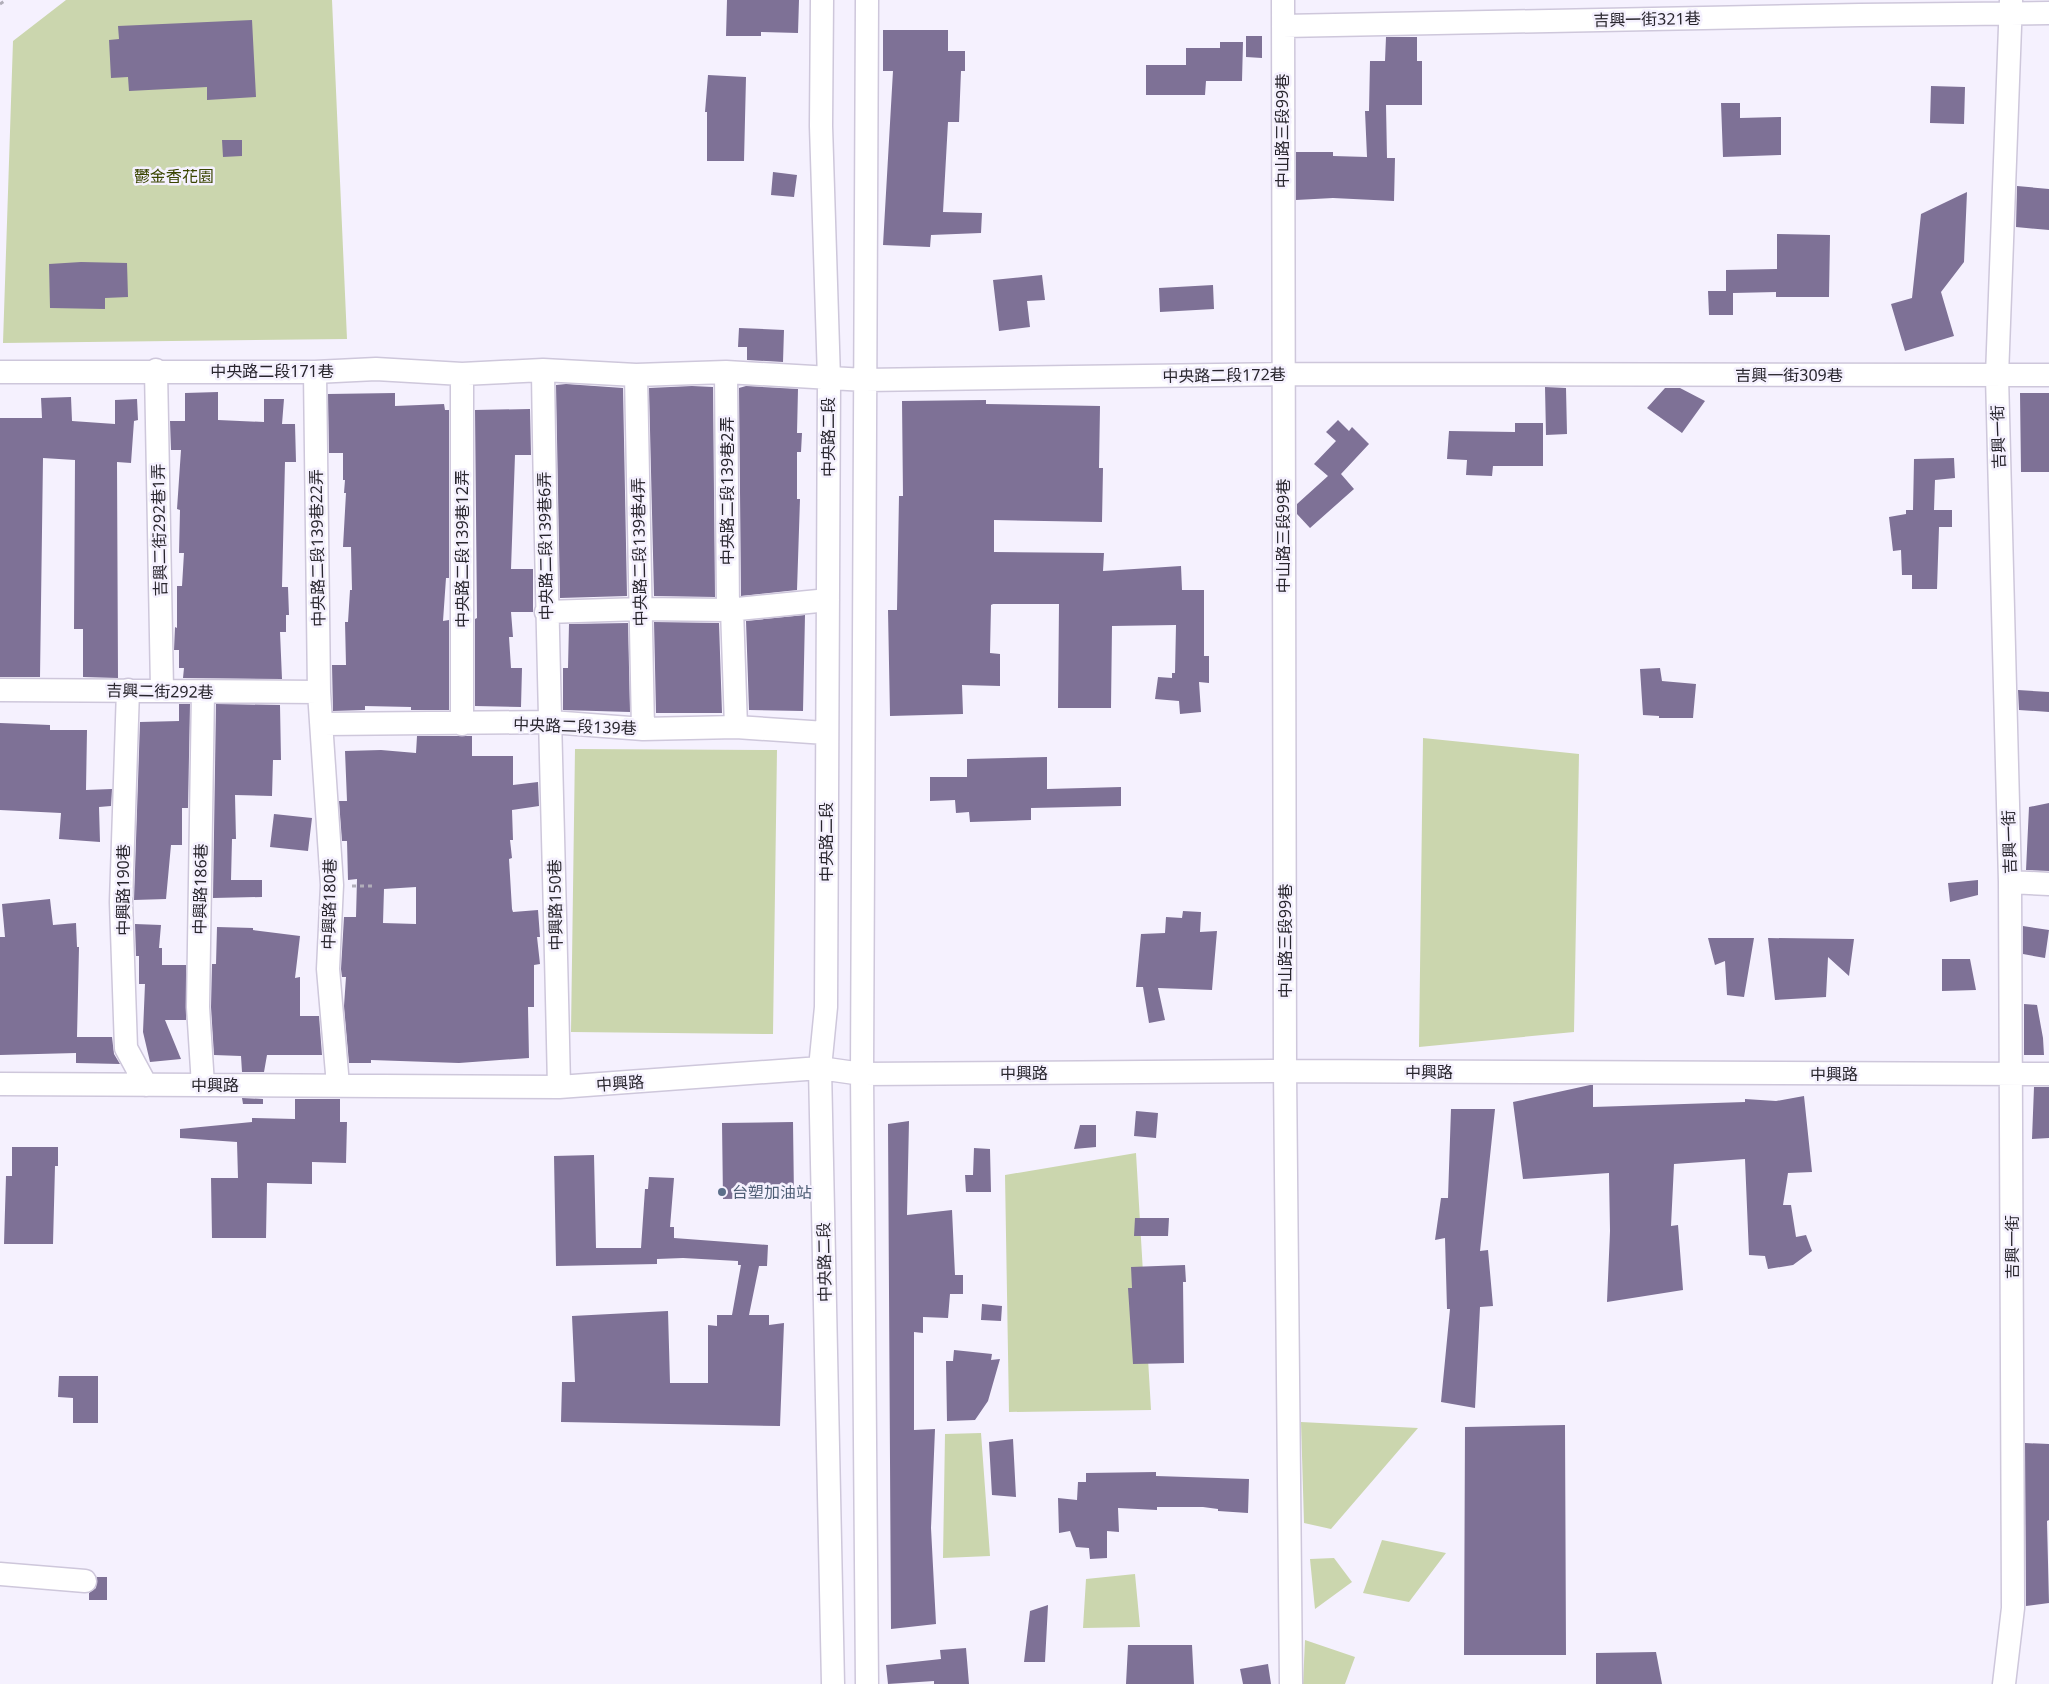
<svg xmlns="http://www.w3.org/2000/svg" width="2049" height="1684" font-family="'Noto Sans','Noto Sans TC',sans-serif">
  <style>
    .green { fill: #cbd6ae }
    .building { fill: #7e7196; fill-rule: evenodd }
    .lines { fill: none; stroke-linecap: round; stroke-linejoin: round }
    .minor-casing { stroke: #cec7db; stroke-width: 25 }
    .path { stroke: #b1aeb9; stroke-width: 3; stroke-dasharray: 4 4; stroke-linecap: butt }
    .minor { stroke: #fff; stroke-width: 22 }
    .service-dot { fill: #5c6f8a; stroke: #f5f1fe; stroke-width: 2 }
    .labels { text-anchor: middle; stroke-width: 5; stroke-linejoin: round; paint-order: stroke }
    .street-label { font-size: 16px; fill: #29262e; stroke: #f5f1fe }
    .park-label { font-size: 16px; fill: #3a4500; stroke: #f5f1fe }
    .service-label { font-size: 16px; fill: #4e5e75; stroke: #f5f1fe; text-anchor: start }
  </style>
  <rect width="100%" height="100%" fill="#f5f1fe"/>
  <path class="green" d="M66 0H332L347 339 3 343 13 41Z
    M1423 738 1579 754 1574 1032 1419 1047Z
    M575 749 777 750 773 1034 571 1032Z
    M1136 1153 1151 1410 1009 1412 1005 1175Z
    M1301 1422 1418 1428 1331 1529 1304 1523Z
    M981 1433 990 1556 943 1558 945 1434Z
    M1382 1540 1446 1553 1409 1602 1363 1593Z
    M1334 1558 1352 1582 1315 1609 1310 1559Z
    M1135 1574 1140 1627 1083 1628 1086 1579Z
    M1305 1640 1355 1657 1345 1684H1303Z"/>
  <path class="building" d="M727 0H799L798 33 761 32V36H726Z
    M252 20 256 97 207 100V87L129 91 128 77 111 78 109 40 119 39 118 26Z
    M883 30H948V51H965V71H961L959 122H948L943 212 982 213 981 233 931 235 930 247 883 245 893 71H883Z
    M1246 36H1262V58L1246 57Z
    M1386 37H1417V61H1422V105H1386L1387 158H1395L1394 201 1333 198 1296 200V152H1333V156L1367 157 1365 111H1369L1370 61H1385Z
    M1220 42H1243L1242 81H1206L1205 95H1146V65H1186V48H1220Z
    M708 75 746 77 744 161H707V112H705Z
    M1931 86 1965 87 1964 124 1930 123Z
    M1721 103H1740V118L1781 117V155L1723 157Z
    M222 140H242V156L223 157Z
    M773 172 797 175 794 197 771 195Z
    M2017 186 2049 189V230L2016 227Z
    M1967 192 1964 262 1941 292 1954 336 1905 351 1891 304 1912 298 1921 214Z
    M1777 234 1830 235 1829 297H1776V292L1733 293V315H1709L1708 291H1726V270L1777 269Z
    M81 262 127 263 128 297 105 298V309L50 308 49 264Z
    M1042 275 1045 300 1027 301 1030 327 999 331 993 280Z
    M1213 285 1214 309 1160 312 1159 288Z
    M739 328 784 330 783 362 747 360V347H738Z
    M566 384 623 388 627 596 560 598 556 385Z
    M692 386 713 387 715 597 654 596 649 388Z
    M746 386 798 389 797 433H802L801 452H797V499H800L797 590 741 596 739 388Z
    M1545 387 1566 388 1567 434 1546 435Z
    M1665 388H1680L1705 401 1682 433 1647 408Z
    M218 392V420L264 422V399H284L282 424H295L296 462H285L282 587H288L289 615H286V632H280L282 679 183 678 184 668H179V650H174L175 627 177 628V586H182L184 553H179L180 510 177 509 181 450H171L170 421H185V393Z
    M395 393V406L444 404 445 410H449V578H446L443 621 449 620V710H411V707L365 706V710L333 711 332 665H346L345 622H348L350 590H352L351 547H343L346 493H344L345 480H343V453H329L328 394Z
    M2020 393H2049V472H2021Z
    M71 397 72 421 115 424V400L137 399 138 420 134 421 131 463 117 462 118 678 83 677V629H74L75 460 43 458 40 677H0V418H42L41 398Z
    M986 400V404L1100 406 1099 468H1103L1102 522 994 520V552L1104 553 1103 571 1181 566 1182 590H1204V656H1209V683L1199 682 1201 712 1180 714 1179 701 1155 699 1158 677 1172 678V673H1175L1176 625 1112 626 1111 708H1058L1059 604H993L991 605 990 653 1000 654V686L962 685 963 714 890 716 888 610H897L899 496H903L902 401Z
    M530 409 531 455H515L511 569H533V612H511L513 637H509L511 668H522L521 707 475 706V619L477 618 475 410Z
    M1338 420 1349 431 1352 427 1369 444 1341 474 1354 489 1310 528 1297 514V504L1328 476 1314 464 1336 441 1326 432Z
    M1515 423H1543V466H1493L1492 476 1466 475 1467 460 1447 459 1449 431 1515 432Z
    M1954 458 1955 478 1935 480 1934 510H1952V527H1939L1937 589H1912V575H1902L1901 550 1893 551 1889 517 1906 514V510H1913L1914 459Z
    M805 615 803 711 749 710 746 621Z
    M654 622 719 623 722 713H656Z
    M628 623 630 712 563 710V668H568L569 624Z
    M1660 668 1662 681 1696 684 1693 718H1659V716L1643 715 1640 669Z
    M2018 690 2049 692V712L2019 710Z
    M179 704H190L188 808H182V845H171L166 899 134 900 140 722 179 721Z
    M216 704 280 705 281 760H273L272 796 235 795 236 839H232L231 880H262V897L213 898Z
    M0 723 50 725V730H87L86 790 112 789 111 806 99 807 100 842 59 839 61 813 0 810Z
    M417 736H472V756H513V785L538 782 539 806 512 810 513 840H510L512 858 509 859 512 909 513 912 538 910 540 937H537L540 964 534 965V1007H528L529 1058 459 1063 371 1060V1063H349L344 1006 346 977H342L341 969 344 917H356L357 879 348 880 347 841H342L339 801H347L345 751 381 750 416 753ZM416 887V924L383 923 384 889Z
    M1047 757V789L1121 787V806L1031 808V820L970 822 969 812 956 813 955 800 930 801V777H967V759Z
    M2049 803V871L2026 870 2029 807Z
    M274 814 312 818 308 851 270 847Z
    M1978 880V895L1950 902 1948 883Z
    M50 899 53 925 76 923 77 947H79L77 1037H112L114 1054 120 1064 76 1063V1053L0 1055V937H5L2 904Z
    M1183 911 1201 912 1200 932 1217 931 1212 990 1158 988 1165 1020 1149 1023 1143 987H1136L1141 934 1165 933 1166 917 1182 918Z
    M135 924 161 925 159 948H162V965H186V1020H165L181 1059 150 1062 143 1032 145 984H139V956H136Z
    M2023 926 2049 930 2045 958 2023 954Z
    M217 927 253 928V930L300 936 295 978 300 977V1016H319L322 1055H267L264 1072H242L241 1056 214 1055 211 1007 212 964H216Z
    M1708 938H1754L1744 997 1727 995 1725 961 1715 965Z
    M1768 938 1854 939 1849 976 1828 957 1826 997 1775 1000Z
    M1942 959H1970L1976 990 1942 991Z
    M2024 1004 2037 1005 2043 1038 2044 1055H2024Z
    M1590 1085H1593V1107L1745 1102V1099L1776 1101 1804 1096 1812 1172 1788 1173 1783 1205H1791L1796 1237 1806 1235 1812 1251 1793 1265 1768 1269 1765 1256 1749 1255 1745 1159 1674 1164 1671 1226 1678 1225 1683 1290 1607 1302 1610 1231 1609 1173 1523 1179 1513 1102Z
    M2034 1087H2049V1138L2032 1139Z
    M242 1098 263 1099V1104H243Z
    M295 1099H340V1122H347L346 1163 312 1162V1184L267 1183 266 1238H212L211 1178H238L237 1142 180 1138V1129L252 1122V1118L295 1119Z
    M1451 1109H1495L1480 1251 1488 1250 1493 1306 1480 1307 1475 1408 1441 1402 1450 1309H1447L1445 1238 1435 1240 1441 1198H1448Z
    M1136 1111 1158 1113 1156 1138 1134 1136Z
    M909 1121 907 1215 952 1210 955 1275H963V1294H950L948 1318 923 1317V1333L914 1332V1430L935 1429 931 1528 936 1624 891 1629 888 1124Z
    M793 1122 794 1198 723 1199 722 1123Z
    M1080 1125H1096V1147L1074 1149Z
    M12 1147H58V1166H55L53 1244H4L6 1176H12Z
    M974 1148 990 1149 991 1192H966L965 1175H973Z
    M594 1155 596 1248H641L645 1189H648L649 1177 674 1178 670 1227H674V1238L768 1245 767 1266H759L749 1315H769V1325L784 1323 780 1426 561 1422 562 1382H575L572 1316 668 1311 670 1383H708V1325L717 1326V1315H732L741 1265H738V1261L683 1258 657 1259V1264L556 1266 554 1156Z
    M1135 1218H1169L1168 1236H1134Z
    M1185 1265 1186 1282H1183L1184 1363 1133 1364 1128 1288H1132L1131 1267Z
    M982 1304 1002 1306 1001 1321 981 1320Z
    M954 1350 992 1354 991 1360 1000 1359 988 1401 975 1420 947 1421 946 1361H953Z
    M59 1376H98V1423H73V1398L58 1397Z
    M1565 1425 1566 1655H1464L1465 1427Z
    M1013 1439 1016 1497 992 1495 989 1442Z
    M2025 1443 2049 1444V1520L2047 1521 2049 1603 2026 1606Z
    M1156 1472V1476L1249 1479 1248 1513 1218 1511V1509L1203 1507H1157V1510L1118 1508 1119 1532 1107 1531V1558L1090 1559 1089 1548 1076 1547 1070 1531 1059 1533 1058 1498 1077 1500 1078 1482H1086V1473Z
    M97 1577H107V1600H89V1593L96 1588Z
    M1048 1605 1045 1662H1024L1030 1611Z
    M1128 1645H1192L1194 1684H1126Z
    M966 1648 969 1684H934V1681L888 1684 886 1665 941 1659 940 1650Z
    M1656 1652 1662 1684H1596V1653Z
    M1268 1664 1271 1684H1243L1240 1669Z"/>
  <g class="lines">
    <g class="minor-casing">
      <path id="minor" d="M822 0 821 126 829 379 826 1007 820 1068 833 1684
        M867 0 862 1074 867 1684
        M1283 0 1285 1071 1291 1684
        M1283 26 1860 15 2049 13
        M156 370 162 689
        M543 370C546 609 554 848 559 1087
        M0 372H315L376 369 462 374 543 370 636 375 726 372 865 380 1282 374 2049 375
        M315 372 319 692 332 885 328 969 338 1085
        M726 372 728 610
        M636 375 643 729
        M732 609 736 727
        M546 612 641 609 728 610 828 600
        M0 690 319 692
        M128 690 121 902 126 1048 146 1085
        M203 692 198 1007 203 1085
        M323 724 551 722 643 729 736 727 826 733
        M462 724V374
        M2010 882 2049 884
        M0 1084 559 1087 820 1068 862 1074 1285 1071 2049 1074
        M0 1574 85 1581
        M2004 1684 2013 1608 2010 882 1997 376 2011 0"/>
    </g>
    <path class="path" d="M0 4 6 0
      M352 886H373"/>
    <use href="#minor" class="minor"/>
  </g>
  <circle class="service-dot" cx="722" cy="1192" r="5"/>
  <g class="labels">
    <g class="street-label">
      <text transform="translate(1647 19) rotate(-1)" y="6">吉興一街321巷</text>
      <text transform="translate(1282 131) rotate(-90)" y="6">中山路三段99巷</text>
      <text x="272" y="377">中央路二段171巷</text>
      <text transform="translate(1224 375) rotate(-1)" y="6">中央路二段172巷</text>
      <text x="1789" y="381">吉興一街309巷</text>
      <text transform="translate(828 437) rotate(-90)" y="6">中央路二段</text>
      <text transform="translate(1998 437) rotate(-92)" y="6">吉興一街</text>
      <text transform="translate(727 491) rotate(-90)" y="6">中央路二段139巷2弄</text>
      <text transform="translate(159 530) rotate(-91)" y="6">吉興二街292巷1弄</text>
      <text transform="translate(1283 536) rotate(-90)" y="6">中山路三段99巷</text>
      <text transform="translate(545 546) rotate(-91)" y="6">中央路二段139巷6弄</text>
      <text transform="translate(317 548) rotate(-91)" y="6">中央路二段139巷22弄</text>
      <text transform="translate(462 549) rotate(-90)" y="6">中央路二段139巷12弄</text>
      <text transform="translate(639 552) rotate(-91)" y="6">中央路二段139巷4弄</text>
      <text transform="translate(160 691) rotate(1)" y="6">吉興二街292巷</text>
      <text transform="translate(575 726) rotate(2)" y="6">中央路二段139巷</text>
      <text transform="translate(826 842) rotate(-90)" y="6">中央路二段</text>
      <text transform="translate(2009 842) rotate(-92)" y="6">吉興一街</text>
      <text transform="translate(200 889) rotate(-89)" y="6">中興路186巷</text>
      <text transform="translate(123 890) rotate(-90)" y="6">中興路190巷</text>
      <text transform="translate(329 904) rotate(-89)" y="6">中興路180巷</text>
      <text transform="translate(555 905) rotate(-91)" y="6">中興路150巷</text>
      <text transform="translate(1285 941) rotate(-90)" y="6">中山路三段99巷</text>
      <text x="1429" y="1078">中興路</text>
      <text x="1024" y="1079">中興路</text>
      <text x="1834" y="1080">中興路</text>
      <text transform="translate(620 1083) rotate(-4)" y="6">中興路</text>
      <text x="215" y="1091">中興路</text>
      <text transform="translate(2012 1247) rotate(-90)" y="6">吉興一街</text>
      <text transform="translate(824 1262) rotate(-91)" y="6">中央路二段</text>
    </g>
    <g class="park-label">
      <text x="174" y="182">鬱金香花園</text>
    </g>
    <g class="service-label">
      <text x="732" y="1198">台塑加油站</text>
    </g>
  </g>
</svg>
